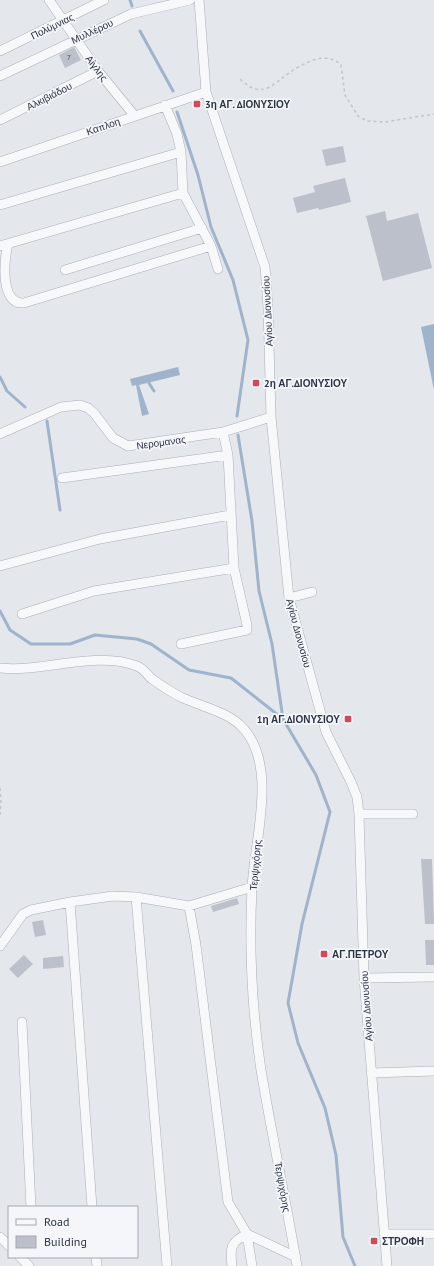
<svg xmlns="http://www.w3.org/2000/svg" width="434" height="1266" font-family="'PT Sans',sans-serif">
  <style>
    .water { fill: #9fb4cc }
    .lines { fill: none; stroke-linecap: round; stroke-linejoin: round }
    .stream { stroke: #9fb4cc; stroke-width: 3 }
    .building { fill: #bbc0ca }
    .minor-casing { stroke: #a9aeb7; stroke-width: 10 }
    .path { stroke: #c2c5cb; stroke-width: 1.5; stroke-dasharray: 3 3; stroke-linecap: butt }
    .minor { stroke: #f7f8fa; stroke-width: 9 }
    .poi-dot { fill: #d1495b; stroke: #f4f6f9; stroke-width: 1.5 }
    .labels { text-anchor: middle; stroke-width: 3.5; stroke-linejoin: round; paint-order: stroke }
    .number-label { font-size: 8px; fill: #4f5766 }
    .street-label { font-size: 10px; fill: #2b3445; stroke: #f4f6f9 }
    .poi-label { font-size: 10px; font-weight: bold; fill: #2b3445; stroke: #f4f6f9; text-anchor: start }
  </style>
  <rect width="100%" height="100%" fill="#e4e7ec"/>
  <path class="water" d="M434 324V390L421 327Z
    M178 367 180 375 139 385 149 414 142 416 136 385 132 386 130 379Z"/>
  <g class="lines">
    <path class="stream" d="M130 0 132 6
      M140 31 173 91
      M177 112 198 175 211 227 233 280 248 340 237 416
      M0 377 7 391 25 407
      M147 380 154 391
      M47 421 60 510
      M238 435 252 521 259 591 272 644 283 719 316 775 330 812 302 924 288 1003 298 1043 325 1108 336 1155 343 1237 355 1266
      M0 611 10 630 31 644H70L95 635 137 639 151 644 189 670 231 678 283 719"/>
  </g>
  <path class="building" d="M74 47 81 60 65 68 59 55Z
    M343 146 346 162 326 166 322 150Z
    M345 178 351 202 319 210 318 208 297 213 293 198 315 192 313 186Z
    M385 211 387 221 418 213 432 268 383 281 366 216Z
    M421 859H432L434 924H425Z
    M237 898 239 904 213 912 211 906Z
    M43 920 46 935 35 937 32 922Z
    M425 940H434V965H426Z
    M24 955 33 964 18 978 9 969Z
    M63 956 64 967 43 969V958Z"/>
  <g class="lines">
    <g class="minor-casing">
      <path id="minor" d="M49 0 98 71 134 115
        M199 0 206 92 265 267 268 307 271 417 289 598 326 732 351 782 357 797 359 814 364 978 387 1266
        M0 51 104 0
        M0 76 131 14 190 0
        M0 120 98 71
        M181 152 183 193 211 246 218 269
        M0 162 206 92
        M0 205 181 152 177 134 165 105
        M8 244C4 261 0 305 24 303L211 246
        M0 246 183 193
        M65 270 202 228
        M0 434 61 407 80 405 88 408 94 413 113 438 128 446 223 432 271 417
        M62 478 228 455
        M0 566 100 539 230 515
        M289 598 312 592
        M22 614 94 591 234 568
        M181 644 247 630V625L234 568 228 455 223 432
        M0 668C43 673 95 650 137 666 143 668 147 675 152 679 162 686 172 693 183 698 203 707 229 712 244 729 278 768 254 842 252 888 249 948 252 1010 261 1070 272 1136 286 1201 297 1266
        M359 814H413
        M136 897 167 1266
        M70 902 92 1207
        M189 906 252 887
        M0 946 23 914 31 910 70 902 113 896 136 897 189 906 196 945 228 1202 247 1234 296 1257
        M364 978 434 977
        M22 1022 31 1207
        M371 1073 434 1071
        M384 1234H434
        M0 1237 9 1246
        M20 1257 29 1266
        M96 1257 97 1266
        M232 1266C230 1248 230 1242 247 1234L252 1266"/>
    </g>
    <path class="path" d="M240 79C261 99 270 87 289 73 304 63 326 50 341 65L345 95 358 116 367 121 385 122 434 114
      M0 788 1 802 0 815"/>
    <use href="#minor" class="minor"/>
  </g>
  <g class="poi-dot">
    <rect x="193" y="100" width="8" height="8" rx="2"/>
    <rect x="252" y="379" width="8" height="8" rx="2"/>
    <rect x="344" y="715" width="8" height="8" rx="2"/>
    <rect x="320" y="950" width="8" height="8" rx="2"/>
    <rect x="370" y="1237" width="8" height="8" rx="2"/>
  </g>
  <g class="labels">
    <g class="number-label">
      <text x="69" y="60">7</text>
    </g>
    <g class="street-label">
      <text transform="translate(52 26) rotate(-26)" y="4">Πολύμνιας</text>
      <text transform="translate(92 31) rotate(-25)" y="4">Μυλλέρου</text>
      <text transform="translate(97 68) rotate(53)" y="4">Αίγλης</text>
      <text transform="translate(49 96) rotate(-27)" y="4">Αλκιβιάδου</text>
      <text transform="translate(103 126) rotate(-19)" y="4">Καπλοη</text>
      <text transform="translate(267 311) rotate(-93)" y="4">Αγίου Διονυσίου</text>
      <text transform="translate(161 442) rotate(-8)" y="4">Νερομανας</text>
      <text transform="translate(299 633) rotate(75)" y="4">Αγίου Διονυσίου</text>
      <text transform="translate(255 865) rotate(-85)" y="4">Τερψιχόρης</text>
      <text transform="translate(366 1006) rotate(-94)" y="4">Αγίου Διονυσίου</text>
      <text transform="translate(283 1187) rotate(80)" y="4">Τερψιχόρης</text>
    </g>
    <g class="poi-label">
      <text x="205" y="108">3η ΑΓ. ΔΙΟΝΥΣΙΟΥ</text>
      <text x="264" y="387">2η ΑΓ.ΔΙΟΝΥΣΙΟΥ</text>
      <text x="340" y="723" text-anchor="end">1η ΑΓ.ΔΙΟΝΥΣΙΟΥ</text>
      <text x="332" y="958">ΑΓ.ΠΕΤΡΟΥ</text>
      <text x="382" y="1245">ΣΤΡΟΦΗ</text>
    </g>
  </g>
  <rect x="8" y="1206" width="130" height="52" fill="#f4f6f9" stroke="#a4a8b1"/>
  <rect x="16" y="1219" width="20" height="6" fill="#f7f8fa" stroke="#a4a8b1"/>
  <text x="44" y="1226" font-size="12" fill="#2b3445">Road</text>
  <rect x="16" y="1236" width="20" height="12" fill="#bbc0ca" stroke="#a4a8b1"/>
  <text x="44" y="1246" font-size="12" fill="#2b3445">Building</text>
</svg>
